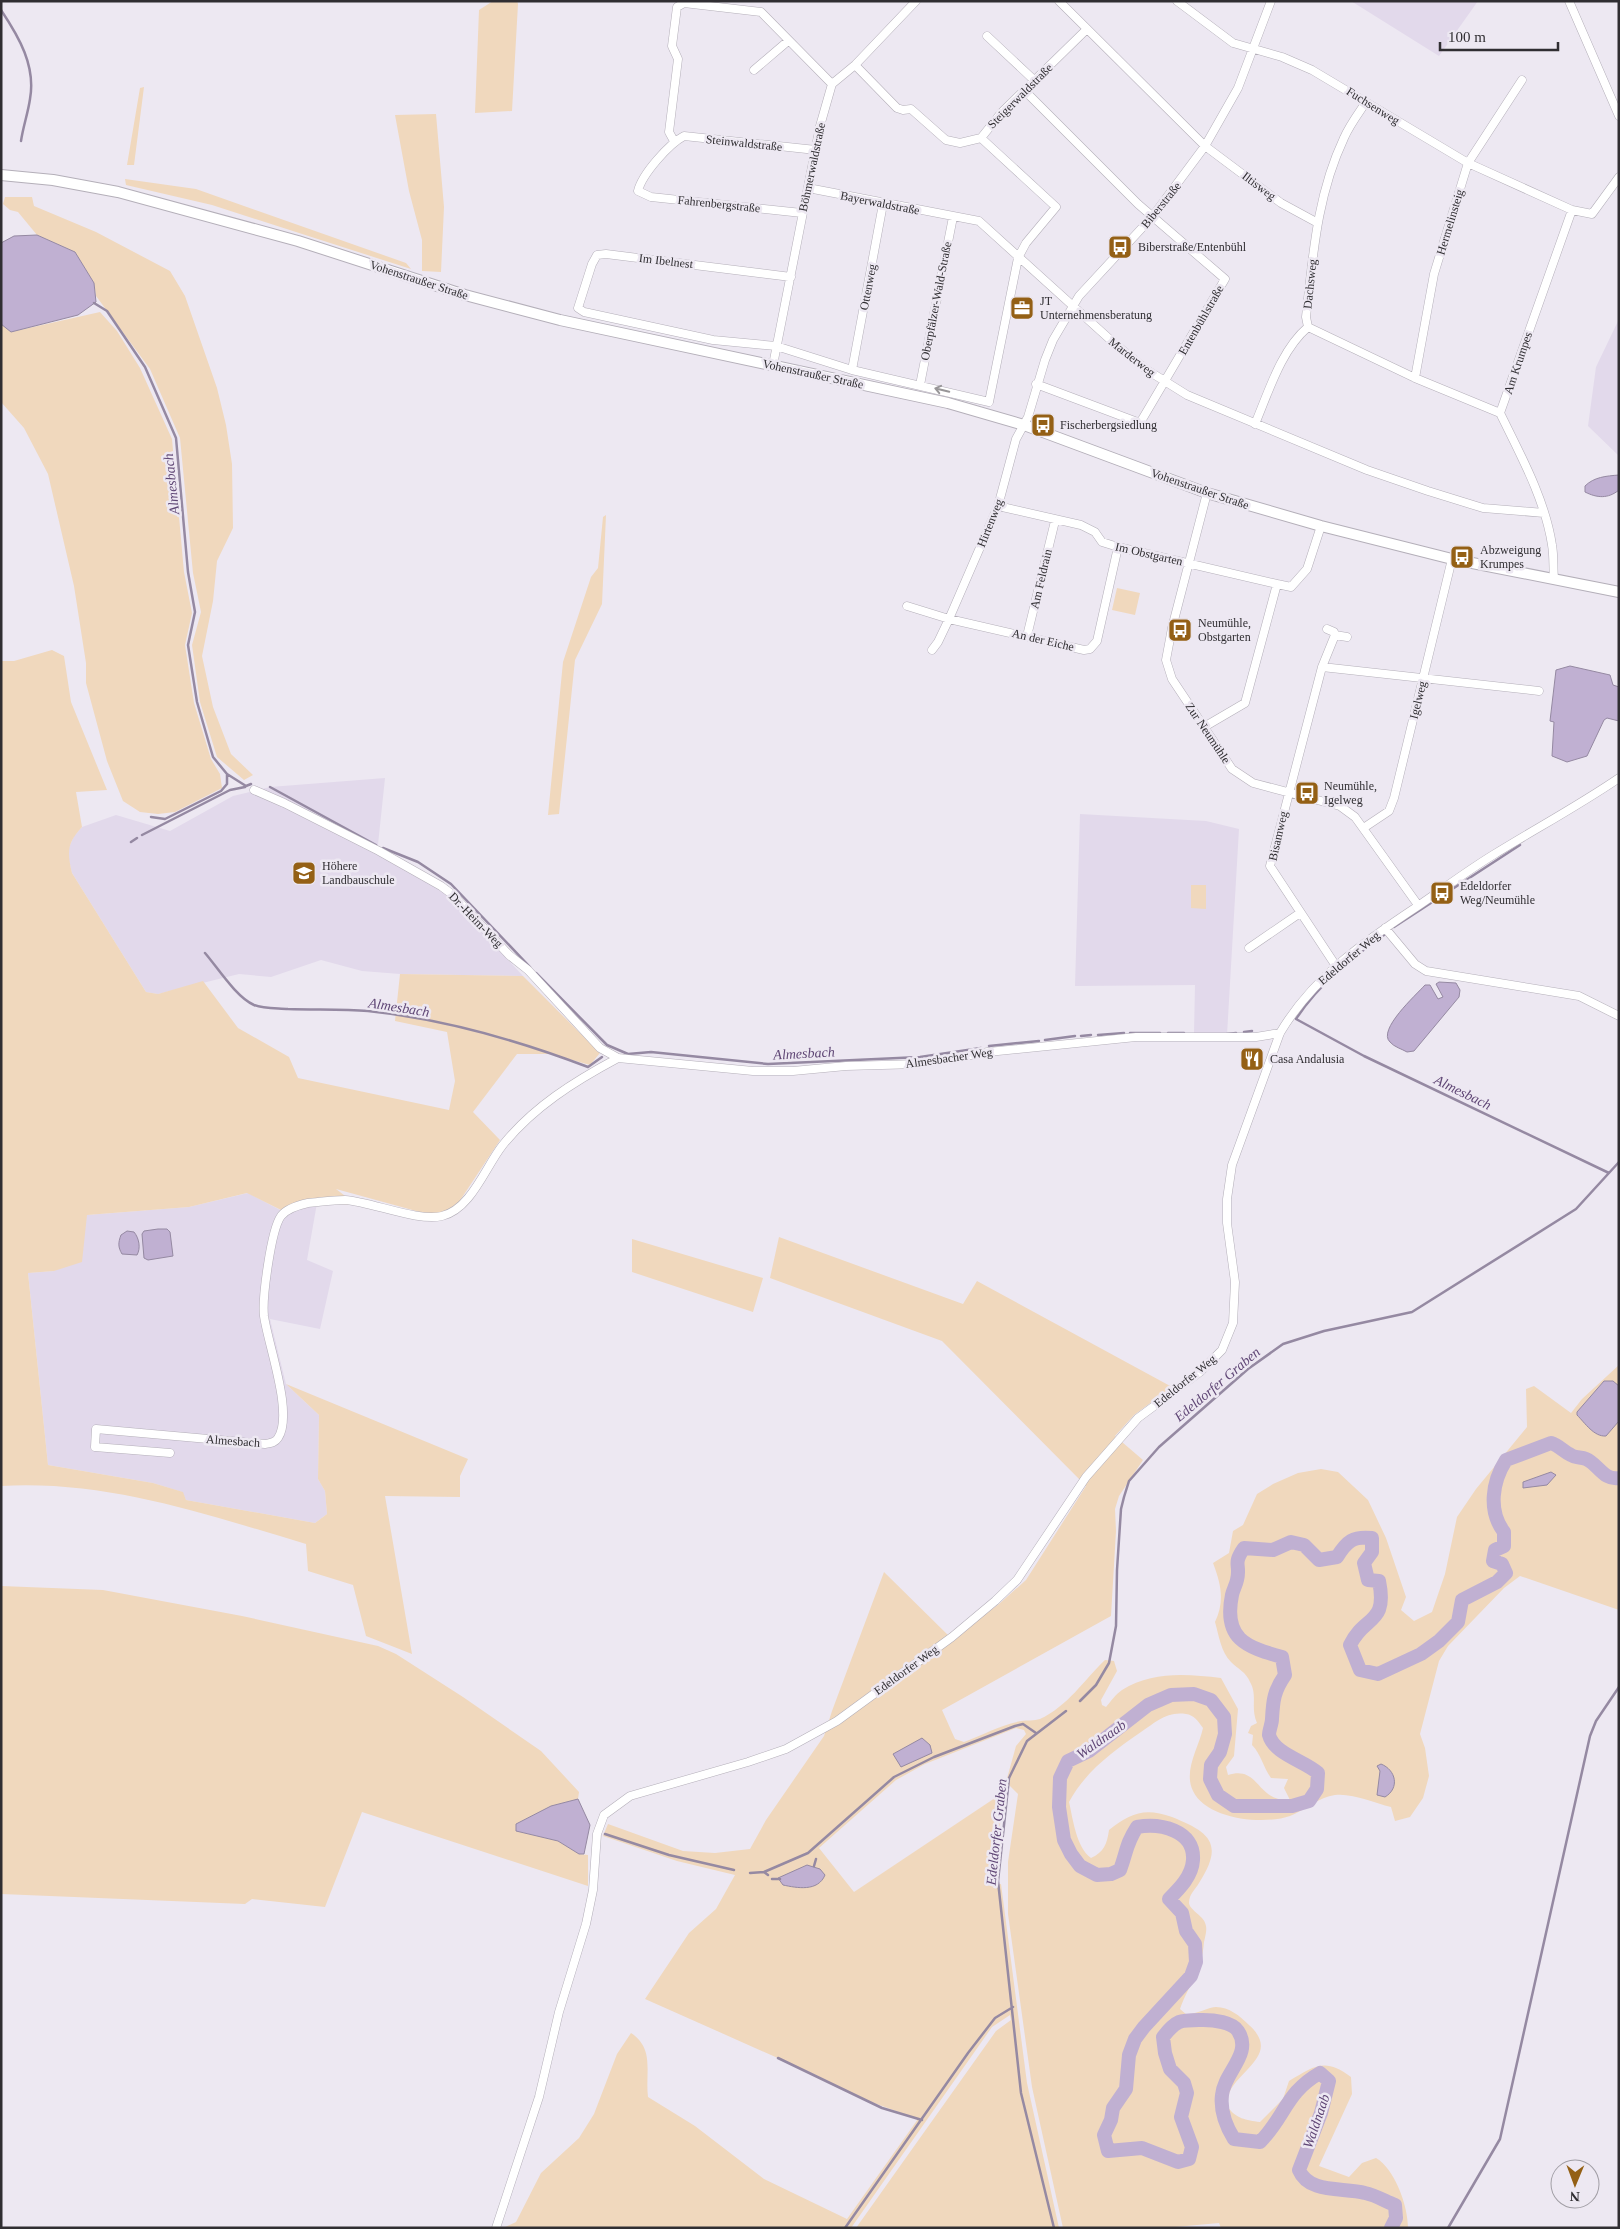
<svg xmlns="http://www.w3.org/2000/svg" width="1620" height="2229" font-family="Georgia,serif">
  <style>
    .built { fill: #e2d9eb }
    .green { fill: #f0d8bd }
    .water { fill: #c0b0d2; stroke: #9589a2 }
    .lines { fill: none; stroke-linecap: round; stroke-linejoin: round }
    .stream { stroke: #9589a2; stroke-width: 2.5 }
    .river { stroke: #c0b0d2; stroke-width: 14 }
    .street-casing { stroke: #b4afb9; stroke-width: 9 }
    .secondary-casing { stroke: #b4afb9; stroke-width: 12 }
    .street { stroke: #fff; stroke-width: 8 }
    .secondary { stroke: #fff; stroke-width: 10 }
    .oneway { stroke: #989698 }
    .labels { text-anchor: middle; stroke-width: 5; stroke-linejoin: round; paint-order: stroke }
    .street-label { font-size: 12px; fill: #302e32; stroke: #ede8f2 }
    .poi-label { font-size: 12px; fill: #302e32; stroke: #ede8f2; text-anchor: start }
    .water-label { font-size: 14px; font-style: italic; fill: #5f4675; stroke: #ede8f2 }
  </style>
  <rect width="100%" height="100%" fill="#ede8f2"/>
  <path class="built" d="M1351 1H1478L1439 56Z
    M1619 319V456L1588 426 1596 367Z
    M385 778 377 854 444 891 523 976 400 974 362 971 321 960 271 977 239 974 158 994 146 992 72 873 67 852 74 836 82 827 116 815 170 831 233 796 270 787Z
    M1080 814 1206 821 1239 829 1227 1035 1194 1034 1195 985 1075 986Z
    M248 1193 282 1211 317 1203 307 1260 333 1271 320 1329 270 1319 286 1384 319 1415 318 1479 325 1491 327 1514 315 1523 186 1500 182 1492 153 1483 48 1465 28 1273 54 1271 87 1215 189 1207Z"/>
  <path class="green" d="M493 1H517L518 4 512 111 475 113 479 10Z
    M144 87 134 165H127L140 88Z
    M436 114 444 207 441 272 422 271V240L409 191 395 115Z
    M125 179 196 189 406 263 411 269 212 205 126 185Z
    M5 197H32L34 206 96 232 170 271 185 296 217 388 226 425 232 464 233 528 217 561 213 601 202 656 213 707 231 754 253 775 244 780 217 757 200 702 192 645 201 612 193 573 180 438 150 369 96 296 94 283 75 252 37 235 18 212 10 210 3 204Z
    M100 312 117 331 140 368 172 439 184 572 192 613 185 645 194 703 211 759 220 774 222 788 175 812 158 814 140 812 123 801 107 761 86 683V663L74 586 48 474 24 428 1 402V324L11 332Z
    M606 515 602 604 575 660 559 814 548 815 563 662 591 577 598 568 603 517Z
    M1117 588 1140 593 1135 615 1112 610Z
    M52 650 64 656 71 702 107 790 76 792 82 827C67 843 67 852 72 873L146 992 158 994 203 981 238 1028 289 1057 298 1078 449 1110 455 1081 447 1032 395 1021 400 974 523 976 600 1053 590 1065 551 1054H517L473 1112 500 1140 459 1202 444 1213 427 1214 336 1189 357 1205 317 1203 283 1211 247 1193 189 1207 87 1215 82 1262 54 1271 28 1273 48 1465 153 1483 183 1492 186 1500 315 1523 327 1514 325 1491 318 1479 319 1415 286 1384 468 1459 460 1476V1497L385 1496 412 1654 366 1636 353 1585 308 1571 306 1544C205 1514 107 1480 1 1486V661H14Z
    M1191 885H1206V909L1191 908Z
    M779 1237 963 1304 977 1281 1172 1387 1134 1415 1115 1436 1143 1460 1119 1496 1115 1509 1116 1531 1111 1616 942 1710 955 1739 964 1742C982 1735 1001 1725 1021 1721 1027 1720 1034 1721 1040 1719 1068 1706 1084 1680 1105 1660L1114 1661 1117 1671 1101 1700 1102 1705 1106 1707C1111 1701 1116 1694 1122 1690 1152 1671 1187 1674 1221 1678L1238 1709 1234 1756 1226 1767 1228 1775C1260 1765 1256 1802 1290 1800L1284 1788 1288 1779 1271 1778C1263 1767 1261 1754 1252 1745L1253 1735 1248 1733 1251 1726 1257 1723C1250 1707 1258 1696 1250 1682 1246 1672 1238 1669 1231 1662 1221 1652 1219 1636 1215 1622 1225 1601 1221 1584 1213 1563L1229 1553 1233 1531 1243 1525 1257 1494 1273 1484 1298 1473 1321 1469 1338 1472 1368 1500 1386 1538 1406 1597 1401 1610 1414 1621 1432 1612 1445 1574 1457 1517 1476 1489 1527 1427 1526 1389 1534 1386 1571 1413 1582 1399 1619 1365V1610L1520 1576 1504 1588 1448 1646 1439 1661 1420 1734 1425 1748 1429 1776 1423 1798 1410 1817 1395 1821 1391 1807C1374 1803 1353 1793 1335 1795 1319 1797 1305 1810 1290 1816 1264 1825 1207 1820 1193 1791 1183 1771 1199 1747 1203 1728 1198 1721 1194 1715 1186 1714 1166 1711 1155 1723 1141 1732 1112 1752 1086 1771 1069 1802 1073 1819 1076 1847 1091 1858 1104 1852 1107 1844 1109 1830 1130 1813 1145 1807 1172 1817 1209 1832 1225 1843 1199 1883 1195 1890 1189 1894 1189 1903 1190 1911 1205 1916 1206 1926 1207 1931 1205 1937 1204 1942 1202 1970 1189 1984 1180 2009L1187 2015C1195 2014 1210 2007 1216 2007 1229 2007 1240 2016 1249 2025 1280 2053 1242 2068 1230 2091 1228 2095 1228 2102 1227 2106 1236 2119 1246 2120 1260 2122L1283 2099 1289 2081C1314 2066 1325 2057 1351 2077L1352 2094 1319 2166 1349 2177 1362 2163 1376 2158C1395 2169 1408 2206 1408 2228H1221L1219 2223 1164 2228H1063L1032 2087 1008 1914V1862L1018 1794 1006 1782 1016 1746 1026 1734 1024 1730 1016 1728 925 1764 896 1780 819 1848 854 1892 1004 1792 996 1858V1885L1001 1884 1027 2083 1059 2228H856L996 2031 1011 2020 1010 2015 992 2027 851 2228H503L516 2222 541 2173 579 2138 594 2114 617 2054 631 2033C655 2049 645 2072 648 2097L695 2126 764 2179 847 2219 918 2119 860 2098 816 2075 645 1999 689 1933 716 1909 735 1875 677 1861 603 1836 608 1824 683 1851 715 1853 750 1849 766 1820 824 1736 832 1711 884 1572 952 1639 999 1604 1026 1580 1086 1486 942 1341 770 1278Z
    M632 1239 763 1278 753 1312 632 1272Z
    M1 1586 103 1590 242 1616 378 1646 396 1654 463 1697 541 1751 579 1792 578 1799 551 1806 516 1824V1831L558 1841 579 1854 588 1855V1886L362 1812 325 1907 252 1899 245 1904 1 1894Z"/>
  <path class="water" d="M37 235 75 252 94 283 96 302 78 315 11 332 1 324V243L14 236Z
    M1619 475V490C1608 499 1597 498 1585 492V486C1594 477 1606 476 1619 475Z
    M1570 666 1610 675 1613 685 1619 687V721L1607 718 1604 720 1587 756 1567 762 1552 756 1554 722 1550 721 1556 670Z
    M1439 982 1456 983 1460 990 1459 997 1414 1051 1407 1052C1402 1049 1394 1047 1390 1042 1377 1030 1416 995 1425 985H1430L1438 999 1443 997 1436 984Z
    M158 1229H167L170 1232 173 1256 148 1260 144 1258 142 1234 144 1231Z
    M127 1231 134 1232C139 1238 141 1248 137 1255L122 1254C118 1247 118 1243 121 1235Z
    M1604 1381H1613L1619 1386V1421L1606 1436C1594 1437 1585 1423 1577 1415V1412Z
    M1551 1472 1556 1475 1547 1485 1523 1488V1482Z
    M922 1738 930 1745 932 1753 901 1767 893 1754Z
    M1381 1764C1396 1770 1400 1788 1385 1797L1377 1795 1380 1771 1377 1766Z
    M578 1799 590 1825 584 1854H579L558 1841 516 1831V1824L551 1806Z
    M807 1865 820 1869 825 1875C818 1892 797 1888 783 1885L778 1878Z"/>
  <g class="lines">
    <path class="stream" d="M1 10C19 37 36 66 30 99 28 113 23 127 21 141
      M94 303 107 311 145 367 176 438 188 572 195 612 188 645 197 702 213 757 227 774 246 786 251 784
      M270 787 376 845
      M151 817 165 819 221 791 227 784V774
      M142 835 230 790 245 787
      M131 842 137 838
      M383 848 418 862 451 884 530 967
      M1394 927 1520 845
      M1384 935C1350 959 1319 984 1296 1019L1364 1056 1609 1173
      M205 953C218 968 236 997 254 1005 264 1009 278 1008 288 1009 315 1010 342 1009 368 1011 444 1019 517 1040 588 1067L602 1057
      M536 973 607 1045 628 1054 651 1052 768 1064 920 1057 981 1048
      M1244 1032 1252 1031
      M1130 1033H1160
      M1168 1033H1184
      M1227 1034 1236 1033
      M1098 1035 1124 1033
      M1081 1036 1091 1035
      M1045 1040 1075 1036
      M989 1046 1039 1041
      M1080 1701 1096 1685 1109 1663 1116 1626 1117 1570 1121 1509 1124 1497 1129 1481 1159 1447 1248 1369 1283 1344 1324 1331 1412 1312 1576 1209 1619 1162
      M605 1834 669 1855 734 1870
      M814 1866 816 1859
      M764 1872 768 1875
      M750 1873 764 1872 808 1853 894 1777 934 1757 1015 1726 1023 1724 1036 1733
      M772 1879H780
      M778 2058 882 2108 922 2120
      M845 2228 968 2053 995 2018 1013 2007
      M1054 2228 1021 2093 998 1881 1009 1778 1027 1741 1066 1711
      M1448 2228 1500 2139 1590 1736 1596 1721 1619 1687"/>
    <path class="river" d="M1391 2228 1396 2218 1395 2205C1385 2201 1375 2195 1365 2193 1343 2187 1309 2194 1299 2170L1321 2113 1329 2081 1320 2073C1286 2092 1285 2117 1260 2142L1234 2139C1226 2126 1220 2111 1222 2095 1224 2072 1253 2054 1238 2031 1232 2022 1214 2020 1203 2020 1181 2020 1177 2019 1163 2037L1165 2053 1170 2069 1184 2083 1187 2093 1181 2117 1192 2147 1189 2159 1178 2162 1142 2148 1108 2151 1104 2135 1111 2120 1113 2108 1126 2089 1129 2055 1135 2039 1144 2027 1191 1976 1196 1962 1195 1944 1186 1931 1182 1913 1169 1899C1180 1888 1192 1876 1193 1860 1195 1830 1160 1823 1137 1827 1126 1844 1127 1851 1120 1870L1111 1874 1097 1875 1080 1866 1071 1854 1064 1840 1059 1807 1060 1778 1068 1761 1089 1751 1148 1705 1171 1695 1194 1694 1211 1700 1224 1717 1225 1734 1220 1752 1211 1765 1210 1779 1218 1795 1234 1806H1292L1309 1801 1317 1789 1318 1773C1305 1761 1274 1754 1269 1735 1269 1730 1272 1724 1272 1719 1273 1700 1274 1691 1285 1675L1282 1657C1246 1647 1223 1639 1232 1595 1233 1590 1236 1585 1237 1580 1241 1564 1232 1565 1244 1548L1273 1550 1291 1542 1304 1545 1319 1560 1337 1557C1347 1541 1353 1536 1372 1538V1552L1364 1563 1368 1580 1379 1581C1388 1625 1364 1615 1350 1645L1360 1670 1378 1674 1421 1654 1439 1641 1458 1622 1462 1600 1497 1582 1506 1573 1502 1564 1493 1561 1495 1550 1504 1546V1532C1488 1511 1492 1482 1506 1460L1551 1443C1560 1446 1564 1452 1571 1455 1575 1458 1581 1457 1586 1459 1598 1464 1604 1481 1619 1478"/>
    <g class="street-casing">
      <path id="street" d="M1059 1 1205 146 1281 203 1316 222
        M1177 1 1233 43 1282 57 1312 70 1468 163 1572 210 1592 214 1619 177
        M1569 1 1619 116
        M987 36 1035 81
        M855 65 897 108 903 110 911 109 946 140 960 143 981 138 1001 113 1087 29
        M754 70 788 41
        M1025 91 1138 204 1225 279 1140 423 1036 384
        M1366 102C1358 114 1349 126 1344 138 1317 195 1313 255 1306 317L1308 327 1415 378 1500 413
        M674 141 669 132 678 59 672 46 677 7 684 3 761 12 832 84
        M808 188 979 221 1115 344 1147 370 1187 395 1367 470 1428 491 1483 508 1544 513
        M802 213 651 197 638 191C642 174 669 144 684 136L816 150
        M791 277 606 254 597 255 592 264 578 308 584 312 713 340 776 346 852 370 989 402 1018 258 1026 243 1056 207 981 138
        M773 365 820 126 832 84 855 65 916 1
        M852 370 883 204
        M1415 378 1434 274 1468 163 1522 80
        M920 385 953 217
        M1255 424C1269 391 1281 350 1308 327
        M1207 493 1172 628 1166 660 1172 679 1232 769 1253 783 1340 806 1355 817 1418 905
        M998 506 1081 525 1095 532 1102 542 1118 547 1277 584 1245 703 1204 727
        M1554 579C1553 568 1554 556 1552 545 1545 499 1520 454 1500 413L1572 210
        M1277 584 1291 587 1307 569 1321 526
        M907 606 949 619 1084 650 1090 649 1097 641 1118 547
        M1327 629 1334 632 1335 635
        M1027 636 1055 521
        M932 650 938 642 949 619 998 506 1016 439 1028 417 1045 360 1053 340 1079 296 1153 216 1205 146 1238 88 1271 1
        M1322 667 1539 691
        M254 790 284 803 379 851 441 886 453 895 509 955 528 970 600 1048 618 1058 753 1071H793L846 1066 918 1064 988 1052 1136 1037H1256L1280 1033
        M1365 827 1389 811 1394 798 1452 559
        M1385 928 1415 964 1426 971 1579 996 1619 1016
        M1249 948 1300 913
        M1336 966 1270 866 1322 667 1335 635 1347 637
        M170 1453 95 1447 96 1429 265 1444C270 1443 275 1443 278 1438 294 1414 268 1345 264 1316 262 1298 271 1230 281 1216 287 1208 299 1205 308 1203 320 1202 333 1200 345 1200 372 1202 418 1222 442 1216 471 1209 485 1168 502 1146 533 1107 575 1081 618 1058
        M496 2228 539 2097 559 2012 586 1924 593 1890 597 1834 604 1815 630 1796 748 1762 786 1749 837 1721 952 1637 995 1601 1017 1580 1086 1477 1138 1418 1200 1372 1222 1350 1233 1323 1235 1282 1227 1223V1199L1232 1165 1280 1033C1313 977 1365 941 1418 906 1443 889 1467 871 1493 855 1535 829 1578 806 1619 778"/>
    </g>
    <g class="secondary-casing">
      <path id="secondary" d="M1 175 53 180 118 192 298 241 465 295 560 320 948 403 1024 425 1207 493 1321 526 1452 559 1619 592"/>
    </g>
    <use href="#street" class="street"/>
    <use href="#secondary" class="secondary"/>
  </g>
  <defs><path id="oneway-shaft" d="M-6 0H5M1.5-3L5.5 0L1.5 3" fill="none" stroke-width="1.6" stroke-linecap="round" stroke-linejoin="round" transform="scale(1.25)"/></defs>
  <use class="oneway" href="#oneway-shaft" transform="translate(942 390) rotate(-166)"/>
  <defs>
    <g id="bus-square" transform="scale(1.25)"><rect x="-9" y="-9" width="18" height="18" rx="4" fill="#946015" stroke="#ede8f2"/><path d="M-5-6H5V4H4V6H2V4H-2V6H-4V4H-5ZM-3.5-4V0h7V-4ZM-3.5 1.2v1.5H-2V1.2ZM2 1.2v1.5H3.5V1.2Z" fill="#fff"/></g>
    <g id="office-square" transform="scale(1.25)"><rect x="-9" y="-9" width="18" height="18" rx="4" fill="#946015" stroke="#ede8f2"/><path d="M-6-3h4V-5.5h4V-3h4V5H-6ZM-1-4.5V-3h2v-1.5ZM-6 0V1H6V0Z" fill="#fff"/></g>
    <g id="university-square" transform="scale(1.25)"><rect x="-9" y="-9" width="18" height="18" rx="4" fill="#946015" stroke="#ede8f2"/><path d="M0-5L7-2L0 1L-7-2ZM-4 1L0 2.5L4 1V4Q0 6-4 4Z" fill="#fff"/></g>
    <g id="restaurant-square" transform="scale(1.25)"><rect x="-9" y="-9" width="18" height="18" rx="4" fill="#946015" stroke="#ede8f2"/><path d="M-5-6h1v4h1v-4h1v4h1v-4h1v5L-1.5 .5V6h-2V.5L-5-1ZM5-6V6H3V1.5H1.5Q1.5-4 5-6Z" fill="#fff"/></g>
  </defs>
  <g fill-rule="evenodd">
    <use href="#bus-square" x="1120" y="247"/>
    <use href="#office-square" x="1022" y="308"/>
    <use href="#bus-square" x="1043" y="425"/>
    <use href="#bus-square" x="1462" y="557"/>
    <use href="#bus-square" x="1180" y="630"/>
    <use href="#bus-square" x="1307" y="793"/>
    <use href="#university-square" x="304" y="873"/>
    <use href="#bus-square" x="1442" y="893"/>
    <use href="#restaurant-square" x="1252" y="1059"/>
  </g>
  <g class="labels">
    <g class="street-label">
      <text transform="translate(1020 96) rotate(-45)" y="4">Steigerwaldstraße</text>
      <text transform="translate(1373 106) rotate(32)" y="4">Fuchsenweg</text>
      <text transform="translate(744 143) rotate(6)" y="4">Steinwaldstraße</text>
      <text transform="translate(812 167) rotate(-78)" y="4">Böhmerwaldstraße</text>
      <text transform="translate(1259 186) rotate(37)" y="4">Iltisweg</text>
      <text transform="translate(880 203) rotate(11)" y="4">Bayerwaldstraße</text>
      <text transform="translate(719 204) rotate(6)" y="4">Fahrenbergstraße</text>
      <text transform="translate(1161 205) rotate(-51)" y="4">Biberstraße</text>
      <text transform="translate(1450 222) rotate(-73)" y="4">Hermelinsteig</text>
      <text transform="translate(666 261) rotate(7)" y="4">Im Ibelnest</text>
      <text transform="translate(419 280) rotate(18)" y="4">Vohenstraußer Straße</text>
      <text transform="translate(1310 284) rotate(-84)" y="4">Dachsweg</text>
      <text transform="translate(868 287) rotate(-79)" y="4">Ottenweg</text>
      <text transform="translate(936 301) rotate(-79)" y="4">Oberpfälzer-Wald-Straße</text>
      <text transform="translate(1201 320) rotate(-60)" y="4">Entenbühlstraße</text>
      <text transform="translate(1132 357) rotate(38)" y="4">Marderweg</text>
      <text transform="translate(1518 363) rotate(-71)" y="4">Am Krumpes</text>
      <text transform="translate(813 374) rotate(12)" y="4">Vohenstraußer Straße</text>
      <text transform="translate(1200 489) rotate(19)" y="4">Vohenstraußer Straße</text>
      <text transform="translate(990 523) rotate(-68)" y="4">Hirtenweg</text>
      <text transform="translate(1149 554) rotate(13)" y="4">Im Obstgarten</text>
      <text transform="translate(1041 579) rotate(-77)" y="4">Am Feldrain</text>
      <text transform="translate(1043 640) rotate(13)" y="4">An der Eiche</text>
      <text transform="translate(1418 700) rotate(-76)" y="4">Igelweg</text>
      <text transform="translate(1208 733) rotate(56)" y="4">Zur Neumühle</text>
      <text transform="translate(1278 836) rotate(-77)" y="4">Bisamweg</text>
      <text transform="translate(476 920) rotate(46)" y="4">Dr.-Heim-Weg</text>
      <text transform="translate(1349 958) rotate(-40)" y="4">Edeldorfer Weg</text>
      <text transform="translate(949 1058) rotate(-8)" y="4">Almesbacher Weg</text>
      <text transform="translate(1185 1381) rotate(-39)" y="4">Edeldorfer Weg</text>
      <text transform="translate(233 1441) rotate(4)" y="4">Almesbach</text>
      <text transform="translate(906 1670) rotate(-36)" y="4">Edeldorfer Weg</text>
    </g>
    <g class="poi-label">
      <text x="1138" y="251">Biberstraße/Entenbühl</text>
      <text x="1040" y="305">JT<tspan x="1040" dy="14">Unternehmensberatung</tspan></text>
      <text x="1060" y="429">Fischerbergsiedlung</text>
      <text x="1480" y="554">Abzweigung<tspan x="1480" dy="14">Krumpes</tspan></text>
      <text x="1198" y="627">Neumühle,<tspan x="1198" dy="14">Obstgarten</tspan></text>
      <text x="1324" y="790">Neumühle,<tspan x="1324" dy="14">Igelweg</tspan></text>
      <text x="322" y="870">Höhere<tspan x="322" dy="14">Landbauschule</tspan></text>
      <text x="1460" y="890">Edeldorfer<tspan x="1460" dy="14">Weg/Neumühle</tspan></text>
      <text x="1270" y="1063">Casa Andalusia</text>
    </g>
    <g class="water-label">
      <text transform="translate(171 484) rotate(-96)" y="5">Almesbach</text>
      <text transform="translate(399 1007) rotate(9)" y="5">Almesbach</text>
      <text transform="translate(804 1053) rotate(-3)" y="5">Almesbach</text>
      <text transform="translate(1463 1092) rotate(26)" y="5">Almesbach</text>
      <text transform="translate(1217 1384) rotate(-40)" y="5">Edeldorfer Graben</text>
      <text transform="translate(1101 1739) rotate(-35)" y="5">Waldnaab</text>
      <text transform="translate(996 1832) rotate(-84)" y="5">Edeldorfer Graben</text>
      <text transform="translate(1316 2121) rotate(-71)" y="5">Waldnaab</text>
    </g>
  </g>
  <rect width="1620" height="2229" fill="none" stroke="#302e32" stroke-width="5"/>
  <g transform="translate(1575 2184) rotate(181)"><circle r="24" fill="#ede8f2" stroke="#a19ea5"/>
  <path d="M0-4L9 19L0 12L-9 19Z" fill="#946015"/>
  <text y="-8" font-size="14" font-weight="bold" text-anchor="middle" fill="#302e32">N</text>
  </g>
  <path d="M1440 42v8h118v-8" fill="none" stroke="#302e32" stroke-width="2.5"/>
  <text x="1448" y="42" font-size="15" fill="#302e32" stroke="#ede8f2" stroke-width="4" paint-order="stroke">100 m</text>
</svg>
